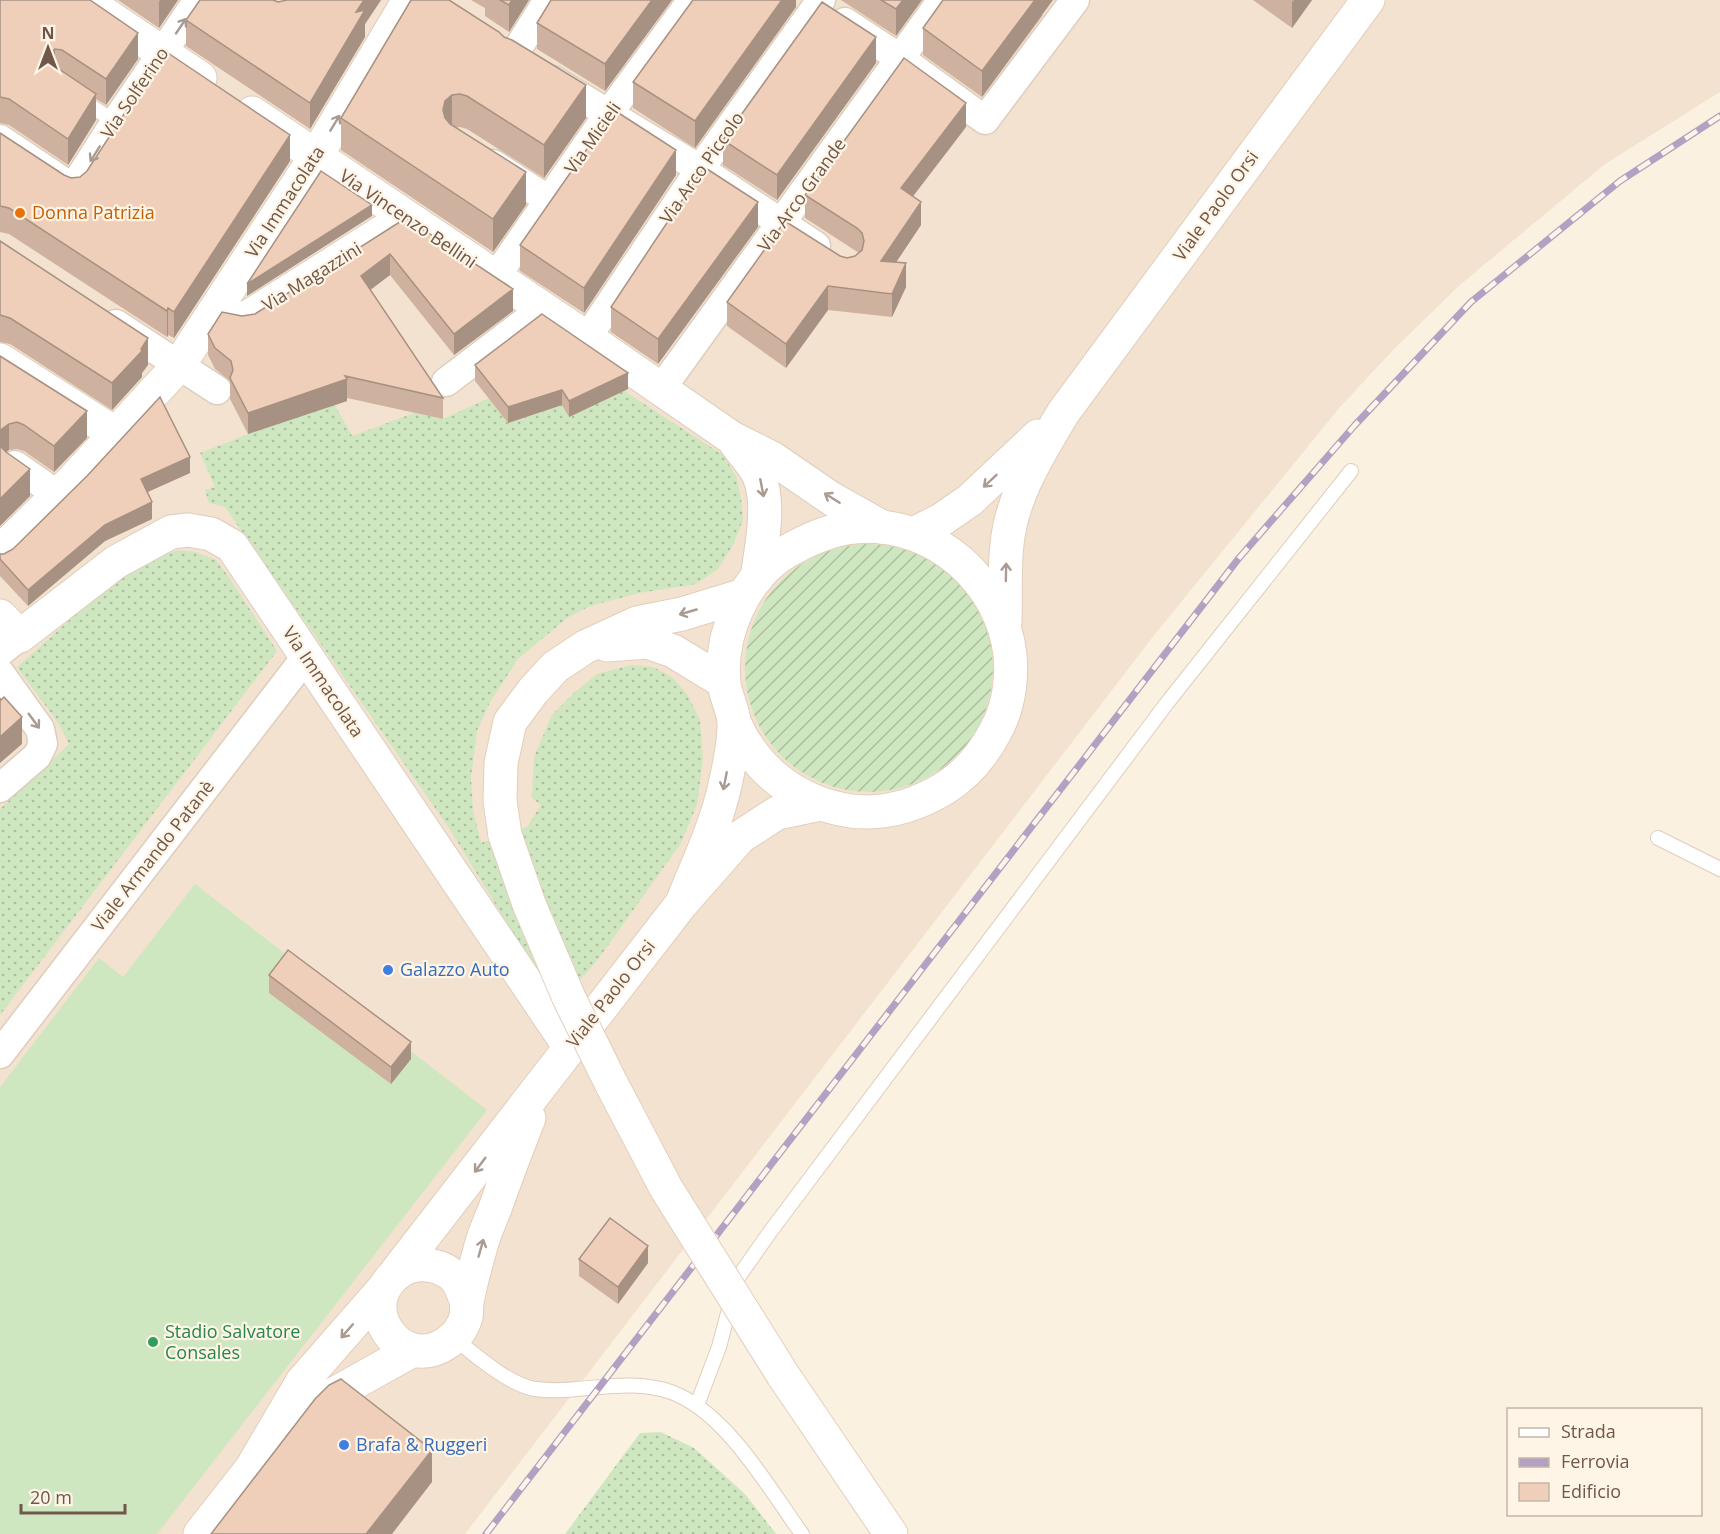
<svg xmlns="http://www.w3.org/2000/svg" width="1720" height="1534" font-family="'Open Sans',sans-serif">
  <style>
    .residential { fill: #f2e2cf }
    .grass { fill: url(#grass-dots) }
    .garden { fill: url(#garden-furrows) }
    .pitch { fill: #cfe7c0 }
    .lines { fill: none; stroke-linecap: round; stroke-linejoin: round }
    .service-casing { stroke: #decdbd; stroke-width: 16 }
    .minor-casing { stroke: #decdbd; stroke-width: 31 }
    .tertiary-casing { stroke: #decdbd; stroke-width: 35 }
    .secondary-casing { stroke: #e3cebb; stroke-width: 35 }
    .service { stroke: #fff; stroke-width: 14 }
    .minor { stroke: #fff; stroke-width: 28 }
    .tertiary { stroke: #fff; stroke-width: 33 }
    .secondary { stroke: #fff; stroke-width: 33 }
    .rail-casing { stroke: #b3a1c3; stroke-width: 7 }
    .rail { stroke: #fef5e6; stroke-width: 4.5; stroke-dasharray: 14; stroke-linecap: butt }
    .secondary-bridge-casing { stroke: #e3cebb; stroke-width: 35; stroke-linecap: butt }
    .secondary-bridge { stroke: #fff; stroke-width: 33 }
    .wall { fill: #ceb29f }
    .shaded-wall { fill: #a79182 }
    .building { fill: #efcfb9; stroke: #a79182; stroke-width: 1.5 }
    .oneway { stroke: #a99a92 }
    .food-dot { fill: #e8710a; stroke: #fef5e6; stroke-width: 2 }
    .shop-dot { fill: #3f7fe0; stroke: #fef5e6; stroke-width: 2 }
    .leisure-dot { fill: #2e9e5b; stroke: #fef5e6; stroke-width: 2 }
    .labels { text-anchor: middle; stroke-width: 4.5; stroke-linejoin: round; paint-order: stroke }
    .street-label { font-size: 18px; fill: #705749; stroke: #fef5e6 }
    .food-label { font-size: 18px; fill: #c56008; stroke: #fef5e6; text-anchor: start }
    .shop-label { font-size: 18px; fill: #366cbe; stroke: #fef5e6; text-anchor: start }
    .leisure-label { font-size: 18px; fill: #27864d; stroke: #fef5e6; text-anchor: start }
  </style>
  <defs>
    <pattern id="grass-dots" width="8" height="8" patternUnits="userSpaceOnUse" patternTransform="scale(1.5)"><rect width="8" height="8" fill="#cfe7c0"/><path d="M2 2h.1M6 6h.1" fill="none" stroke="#acbe9e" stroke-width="1.8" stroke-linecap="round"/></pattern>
    <pattern id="garden-furrows" width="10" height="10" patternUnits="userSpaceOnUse" patternTransform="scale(1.5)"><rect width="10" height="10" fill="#cfe7c0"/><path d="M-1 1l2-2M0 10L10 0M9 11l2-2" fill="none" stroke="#acbe9e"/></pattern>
  </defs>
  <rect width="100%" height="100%" fill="#fbf1e0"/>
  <path class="residential" d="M0 0H1720V92L1605 164 1461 284 1396 347 1340 407 1155 634 465 1534H0Z"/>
  <path class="grass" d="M321 380 352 436 414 413 443 419 489 398 508 423 562 405 624 391 723 455 736 476 741 498 743 520 733 545 718 569 696 584 639 593 590 606 567 618 518 659 490 702 477 731 471 777 473 810 481 843 527 827 541 805 532 798 534 757 552 715 575 692 597 674 631 665 653 667 672 677 687 694 700 720 703 759 697 804 681 843 596 962 557 1005 449 828 225 507 209 503 205 490 215 487 200 453 256 431Z
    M180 550 196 552 216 560 228 576 277 651 0 1015V809L69 744 59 724 17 667 111 583 162 555Z
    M661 1432 694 1448 745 1494 776 1534H565L640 1433Z"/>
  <path class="garden" d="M745 668a124 124 0 1 1 248 0a124 124 0 1 1-248 0Z"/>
  <path class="pitch" d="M195 884 487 1110 157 1534H0V1087L99 958 123 977Z"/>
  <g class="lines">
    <g class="service-casing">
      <path id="service" d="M82 100 115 122
        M1658 838 1720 869
        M454 1338C474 1354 509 1385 535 1389 579 1395 626 1376 671 1392 726 1412 768 1487 802 1534
        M697 1405 719 1347 737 1279 770 1232 1167 703 1351 471"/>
    </g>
    <g class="minor-casing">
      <path id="minor" d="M845 22 901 59 985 120 1075 0
        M513 56 548 0
        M553 80 700 169 816 246
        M0 139 73 188 115 122 198 0
        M493 164 549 200
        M495 278 609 113 692 0
        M116 324 217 390
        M587 338 700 169 821 0
        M446 382 542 309
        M661 389 942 0
        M15 465 58 495
        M0 652 20 636
        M0 673 40 729 43 744 37 756 0 788
        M0 1054 306 657"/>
    </g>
    <g class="tertiary-casing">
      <path id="tertiary" d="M84 0 200 78
        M252 113 587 338 732 438 772 458 832 499 882 527
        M213 313 245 319 406 217
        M0 360 116 434
        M735 442C742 453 754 464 759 476 771 504 761 549 757 578
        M0 552 73 480 179 365 316 156 409 0
        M0 616 20 636 116 562 171 532 188 530 211 534 232 546 569 1046"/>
    </g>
    <g class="secondary-casing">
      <path id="secondary" d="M913 534 941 520 970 500 1038 436
        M1005 623C1006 597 1004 570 1007 544 1012 495 1039 454 1063 413L1368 0
        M607 645 647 642 673 651 724 682
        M505 835 500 801 501 763 510 722 533 691 555 667 585 647 637 623 682 614 744 595
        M682 903C697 865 716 826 725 785 729 767 734 745 734 726 735 714 726 697 724 684 719 635 743 578 786 552 805 541 824 532 846 528 922 516 992 569 1008 642 1014 671 1010 706 995 732 983 755 967 774 945 788 917 805 884 815 851 811 798 803 757 772 735 724
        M394 1275 682 903 740 837 777 813 820 804
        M467 1304C464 1295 462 1287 456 1279 444 1265 419 1260 402 1270 350 1302 400 1377 448 1342 457 1336 463 1327 466 1317 467 1312 466 1307 467 1303 470 1284 476 1264 481 1246 485 1231 492 1217 497 1203 507 1174 518 1146 529 1118
        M783 1375 891 1534
        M312 1409 318 1403 413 1350
        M200 1534 251 1469 302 1382 385 1287"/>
    </g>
    <use href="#service" class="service"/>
    <use href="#minor" class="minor"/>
    <use href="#tertiary" class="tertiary"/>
    <use href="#secondary" class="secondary"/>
    <g class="rail-casing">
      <path id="rail" d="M486 1534 1239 558 1355 425 1471 302 1620 181 1720 116"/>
    </g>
    <use href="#rail" class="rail"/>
    <g class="secondary-bridge-casing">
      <path id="secondary-bridge" d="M505 835 529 904 569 998 611 1083 666 1188 783 1375"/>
    </g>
    <use href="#secondary-bridge" class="secondary-bridge"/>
  </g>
  <path class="wall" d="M0 0 138 59 106 105 96 99V120L68 165 9 125 0 123Z
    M118 0H178L159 28Z
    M287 0H381L365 24V37L310 129 186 46V20Z
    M411 0 586 118 544 178 467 129 460 127 455 128 526 205 493 252 341 150V118Z
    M471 0H529L509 32 485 16V8Z
    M551 0H672L605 91 537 49V23Z
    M796 0V7L695 148 633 108V82Z
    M841 0H922L896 36Z
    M1253 0H1312L1292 28Z
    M1043 15 982 97 923 55V28Z
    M876 63 777 200 723 165V140Z
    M966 127 913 196 921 225 896 262 906 287 892 317 828 310 786 368 727 326V302L840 256 847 258 855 256 859 253 805 218V195Z
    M0 133 64 175 71 178 290 161 174 338 168 335 167 337 9 234 0 232Z
    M676 175 584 313 520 271V245Z
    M406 218 513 311 454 355 390 275 370 290 443 398V419L347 398V401L248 434 230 399V381L215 369 208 355V334L242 316 255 314Z
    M758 227 658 364 611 332V307Z
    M0 241 148 365 142 373V377L112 410 10 344 0 342Z
    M0 356 87 438 54 472 24 451 17 449 9 450 6 452 30 496 0 526Z
    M475 365 628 389 569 417 562 405 508 423 475 381Z
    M190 473 147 492 152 519 105 541 28 606 0 576V554H4L13 549 87 476Z
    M269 975 411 1059 391 1084 269 993Z
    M579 1259 648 1263 618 1304 579 1276Z"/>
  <path class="shaded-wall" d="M160 0H178L159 28V2Z
    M364 0H381L365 24V37L310 129V103L356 12Z
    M512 0H529L509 32V5Z
    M652 0H672L605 91V64Z
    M782 0H796V7L695 148V121Z
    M903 0H922L896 36V9Z
    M1035 0H1053L982 97V71Z
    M1294 0H1312L1292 28V2Z
    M138 33V59L106 105V79Z
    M876 37V63L777 200V175Z
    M55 49V76L50 87V53Z
    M586 85V118L544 178V145Z
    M96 94V120L68 165V139Z
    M452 95V128L445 134 443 110 445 101Z
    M966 103V127L901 212V188Z
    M290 135V161L174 338V312Z
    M676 150V175L584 313V288Z
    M526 172V205L493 252V219Z
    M758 202V227L658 364V339Z
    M921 202V225L881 285V261Z
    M372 205V216L247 296V284Z
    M390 254V275L361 297V276Z
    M906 263V287L892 317V294Z
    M828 286V310L786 368V344Z
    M513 289V311L454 355V334Z
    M168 308V335L167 337V311Z
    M148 338V365L142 373V377L112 410V383L141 349Z
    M628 373V389L569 417V401Z
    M347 379V401L248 434V413Z
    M562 390V405L508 423V407Z
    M87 411V438L54 472V446Z
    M9 424V450L2 455 0 460V433L2 429Z
    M190 457V473L141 495V479Z
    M30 469V496L0 526V499Z
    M152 502V519L105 541 28 606V590L105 525Z
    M22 717V744L0 763V737Z
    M411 1042V1059L391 1084V1067Z
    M648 1246V1263L618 1304V1287Z
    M432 1450V1482L392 1534H366Z"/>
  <path class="building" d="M0 0H90L138 33 106 79 62 50 55 49 50 53V61L53 65 96 94 68 139 9 99 0 97Z
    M200 0H273L278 2 287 0H364L356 12 365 10 310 103 186 20Z
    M411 0H449L499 32 504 37 512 40 586 85 544 145 467 96 460 94 452 95 445 101 443 110 445 118 450 124 526 172 493 219 341 118Z
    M500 0H512L509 5Z
    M551 0H652L605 64 537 23Z
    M693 0H782L695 121 633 82Z
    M881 0H903L896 9Z
    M943 0H1035L982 71 923 28Z
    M822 2 876 37 777 175 723 140Z
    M165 51 290 135 174 312 168 308 167 311 9 208 0 206V133L64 175 71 178 80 177 87 171Z
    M904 58 966 103 901 188 921 202 881 261 906 263 892 294 828 286 786 344 727 302 785 221 840 256 847 258 855 256 862 250 864 241 862 233 857 228 805 195Z
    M614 110 676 150 584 288 520 245Z
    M704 167 758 202 658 339 611 307Z
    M321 171 372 205 247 284Z
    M406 218 513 289 454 334 390 254 361 276 443 398 345 376 347 379 248 413 230 378 233 370 231 361 215 348 208 334 222 312 242 316 255 314Z
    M0 241 148 338 141 349 142 351 112 383 10 318 0 315Z
    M542 314 628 373 569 401 562 390 508 407 475 365Z
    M0 356 87 411 54 446 24 425 17 422 9 424 2 429 0 433Z
    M160 397 190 457 141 479 152 502 105 525 28 590 0 559V554H4L13 549 87 476Z
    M0 444V446L6 452 30 469 0 499Z
    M4 697 22 717 0 737V699L1 700Z
    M288 950 411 1042 391 1067 269 975Z
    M610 1218 648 1246 618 1287 579 1259Z
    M341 1379 432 1450 366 1534H211L315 1399 329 1385Z"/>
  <defs><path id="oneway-shaft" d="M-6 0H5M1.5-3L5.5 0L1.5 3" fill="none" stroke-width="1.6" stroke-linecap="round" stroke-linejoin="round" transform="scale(1.5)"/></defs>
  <g class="oneway">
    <use href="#oneway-shaft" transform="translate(181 26) rotate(-56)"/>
    <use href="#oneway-shaft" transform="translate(335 123) rotate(-59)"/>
    <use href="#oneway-shaft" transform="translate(95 154) rotate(122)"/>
    <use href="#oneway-shaft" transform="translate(990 481) rotate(137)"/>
    <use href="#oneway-shaft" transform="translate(762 488) rotate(79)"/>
    <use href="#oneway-shaft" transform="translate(832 498) rotate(-148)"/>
    <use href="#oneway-shaft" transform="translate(1006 572) rotate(-89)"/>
    <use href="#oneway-shaft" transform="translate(688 612) rotate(164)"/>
    <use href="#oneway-shaft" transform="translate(34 721) rotate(54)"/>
    <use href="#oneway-shaft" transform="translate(725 781) rotate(101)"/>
    <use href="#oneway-shaft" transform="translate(480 1165) rotate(127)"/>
    <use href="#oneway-shaft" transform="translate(481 1248) rotate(-74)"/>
    <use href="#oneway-shaft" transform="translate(347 1331) rotate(131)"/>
  </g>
  <circle class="food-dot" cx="20" cy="213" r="6"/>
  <g class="shop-dot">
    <circle cx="388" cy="970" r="6"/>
    <circle cx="344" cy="1445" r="6"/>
  </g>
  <circle class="leisure-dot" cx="153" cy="1342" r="6"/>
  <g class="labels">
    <g class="street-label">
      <text transform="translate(135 93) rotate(-56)" y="6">Via Solferino</text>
      <text transform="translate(593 138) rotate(-55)" y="6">Via Micieli</text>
      <text transform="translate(702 168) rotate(-55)" y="6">Via Arco Piccolo</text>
      <text transform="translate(802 195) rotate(-54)" y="6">Via Arco Grande</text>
      <text transform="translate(285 202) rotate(-57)" y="6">Via Immacolata</text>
      <text transform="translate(1216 206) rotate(-54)" y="6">Viale Paolo Orsi</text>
      <text transform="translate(408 219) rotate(34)" y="6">Via Vincenzo Bellini</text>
      <text transform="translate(312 277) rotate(-32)" y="6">Via Magazzini</text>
      <text transform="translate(323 682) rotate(56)" y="6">Via Immacolata</text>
      <text transform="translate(153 856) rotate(-52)" y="6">Viale Armando Patanè</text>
      <text transform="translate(611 994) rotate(-52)" y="6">Viale Paolo Orsi</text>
    </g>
    <g class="food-label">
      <text x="32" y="219">Donna Patrizia</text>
    </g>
    <g class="shop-label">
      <text x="400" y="976">Galazzo Auto</text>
      <text x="356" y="1451">Brafa &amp; Ruggeri</text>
    </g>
    <g class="leisure-label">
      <text x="165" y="1338">Stadio Salvatore<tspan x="165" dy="21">Consales</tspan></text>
    </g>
  </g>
  <rect x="1507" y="1408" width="195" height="108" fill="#fef5e6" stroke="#c5b6a7" stroke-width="1.5"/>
  <rect x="1519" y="1428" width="30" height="9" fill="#ffffff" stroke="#c5b6a7" stroke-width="1.5"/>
  <text x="1561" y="1438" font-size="18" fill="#705749">Strada</text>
  <rect x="1519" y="1458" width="30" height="9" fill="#b3a1c3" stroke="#c5b6a7" stroke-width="1.5"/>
  <text x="1561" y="1468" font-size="18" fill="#705749">Ferrovia</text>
  <rect x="1519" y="1483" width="30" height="18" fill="#efcfb9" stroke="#c5b6a7" stroke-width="1.5"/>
  <text x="1561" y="1498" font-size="18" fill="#705749">Edificio</text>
  <g transform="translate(48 48)" stroke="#fef5e6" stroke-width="4.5" paint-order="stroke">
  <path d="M0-4.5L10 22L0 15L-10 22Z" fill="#705749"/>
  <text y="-9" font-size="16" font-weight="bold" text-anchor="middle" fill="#705749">N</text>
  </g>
  <path d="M21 1504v9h104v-9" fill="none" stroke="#705749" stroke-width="3"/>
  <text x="30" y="1504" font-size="18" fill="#705749" stroke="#fef5e6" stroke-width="4.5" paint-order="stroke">20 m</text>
</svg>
